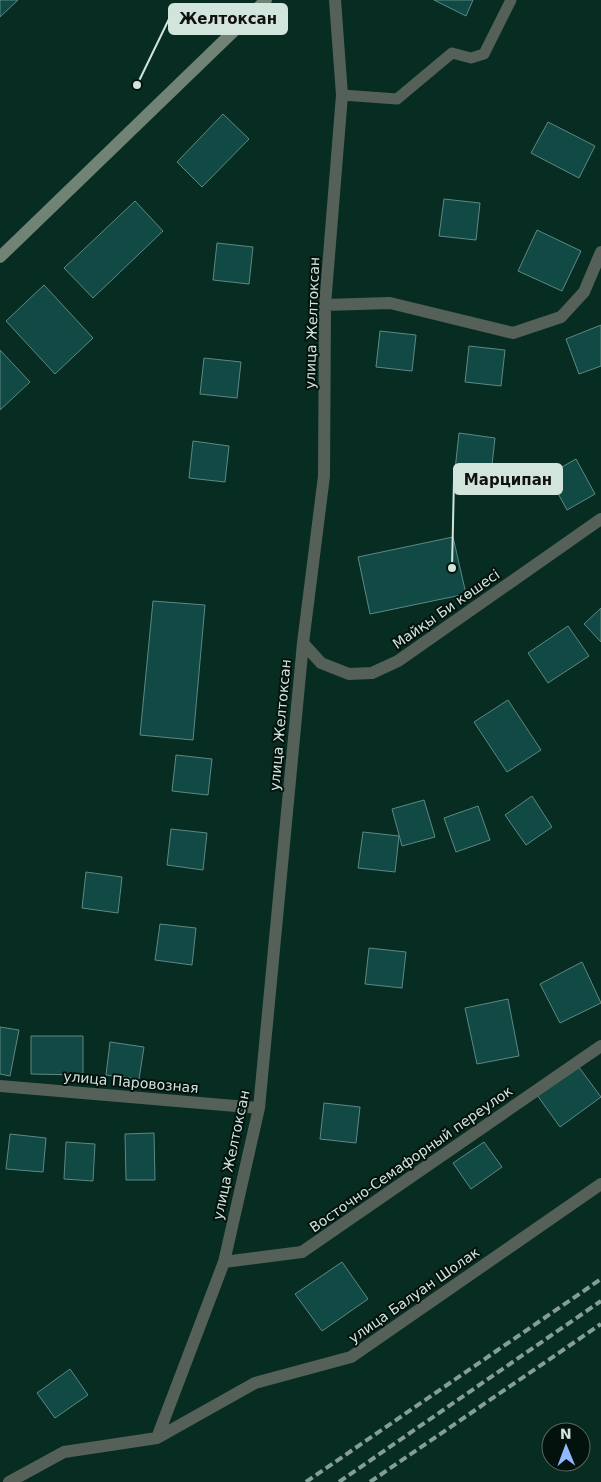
<svg xmlns="http://www.w3.org/2000/svg" width="601" height="1482" font-family="'DejaVu Sans',sans-serif">
  <style>
    .building { fill: #114945; stroke: #5e8884 }
    .lines { fill: none; stroke-linecap: round; stroke-linejoin: round }
    .service { stroke: #556158; stroke-width: 11 }
    .minor { stroke: #556158; stroke-width: 12 }
    .secondary { stroke: #708374; stroke-width: 12 }
    .rail { stroke: #849e95; stroke-width: 4; stroke-dasharray: 8 4; stroke-linecap: butt }
    .labels { text-anchor: middle; stroke-width: 4; stroke-linejoin: round; paint-order: stroke }
    .street-label { font-size: 14px; fill: #d2e5dd; stroke: #04120d }
    .leader { fill: none; stroke: #d2e5dd; stroke-width: 2 }
    .callout-dot { fill: #d2e5dd; stroke: #04120d; stroke-width: 2 }
    .callout { fill: #d2e5dd; stroke: #d2e5dd; stroke-width: 2 }
    .callout-label { font-size: 15px; text-anchor: middle; font-weight: bold; fill: #111 }
  </style>
  <rect width="100%" height="100%" fill="#072d22"/>
  <path class="building" d="M0 0H18L0 17Z
    M434 0H473L466 16Z
    M223 114 249 139 202 187 177 162Z
    M548 122 595 146 579 178 531 153Z
    M444 199 480 203 476 240 439 236Z
    M135 201 163 231 93 298 64 268Z
    M537 230 581 251 562 291 518 271Z
    M217 243 253 247 249 284 213 280Z
    M44 285 93 338 55 374 6 321Z
    M601 325V366L579 374 566 339Z
    M380 331 416 335 412 371 376 367Z
    M469 346 505 350 501 386 465 382Z
    M0 350 30 382 0 410Z
    M204 358 241 362 237 398 200 394Z
    M459 433 495 438 491 474 455 470Z
    M193 441 229 446 225 482 189 478Z
    M576 459 595 494 567 510 548 475Z
    M453 537 466 594 370 614 358 557Z
    M153 601 205 605 193 740 140 735Z
    M601 608V642L584 624Z
    M568 626 589 656 548 683 528 653Z
    M508 700 541 750 507 772 474 722Z
    M176 755 212 759 208 795 172 791Z
    M532 796 552 827 526 845 505 815Z
    M424 800 435 837 402 846 392 809Z
    M478 806 490 840 456 852 444 818Z
    M171 829 207 833 203 870 167 865Z
    M363 832 399 836 395 872 358 868Z
    M86 872 122 877 118 913 82 908Z
    M160 924 196 928 192 965 155 960Z
    M369 948 406 952 402 988 365 984Z
    M582 962 601 1003 560 1023 540 984Z
    M508 999 519 1056 477 1064 465 1008Z
    M0 1027 19 1030 10 1076 0 1074Z
    M31 1036H83V1075L31 1074Z
    M110 1042 144 1047 139 1079 106 1075Z
    M578 1066 601 1097 560 1127 537 1095Z
    M324 1103 360 1107 356 1143 320 1139Z
    M154 1133 155 1180H126L125 1134Z
    M10 1134 46 1138 43 1172 6 1169Z
    M66 1142 95 1144 93 1181 64 1179Z
    M484 1142 502 1167 471 1189 453 1163Z
    M342 1262 368 1299 322 1331 295 1294Z
    M70 1369 88 1395 55 1418 37 1393Z"/>
  <g class="lines">
    <path class="service" d="M342 95 397 99 452 53 471 58 484 54 511 0"/>
    <path class="minor" d="M325 305 390 303 513 333 561 317 584 292 601 252
      M303 643 321 663 349 674 372 673 398 661 601 519
      M0 1086 259 1108
      M224 1262 302 1252 601 1046
      M157 1438 224 1262 259 1108 303 643 324 476 325 305 342 95 335 0
      M9 1482 64 1452 157 1438 255 1383 351 1357 601 1184"/>
    <path class="secondary" d="M0 257 266 0"/>
    <path class="rail" d="M306 1482 601 1279
      M339 1482 601 1301
      M370 1482 601 1324"/>
  </g>
  <g class="labels">
    <g class="street-label">
      <text transform="translate(312 323) rotate(-88)" y="5">улица Желтоксан</text>
      <text transform="translate(446 609) rotate(-35)" y="5">Майқы Би көшесі</text>
      <text transform="translate(280 725) rotate(-85)" y="5">улица Желтоксан</text>
      <text transform="translate(131 1082) rotate(5)" y="5">улица Паровозная</text>
      <text transform="translate(231 1155) rotate(-78)" y="5">улица Желтоксан</text>
      <text transform="translate(411 1159) rotate(-35)" y="5">Восточно-Семафорный переулок</text>
      <text transform="translate(414 1295) rotate(-35)" y="5">улица Балуан Шолак</text>
    </g>
  </g>
  <path class="leader" d="M137 85L169 19M452 568L454 479"/>
  <g class="callout-dot">
    <circle cx="137" cy="85" r="5"/>
    <circle cx="452" cy="568" r="5"/>
  </g>
  <g class="callout">
    <rect x="169" y="4" width="118" height="30" rx="5"/>
    <rect x="454" y="464" width="108" height="30" rx="5"/>
  </g>
  <g class="callout-label">
    <text x="228" y="24">Желтоксан</text>
    <text x="508" y="485">Марципан</text>
  </g>
  <g transform="translate(566 1447) rotate(359)"><circle r="24" fill="#04120d" stroke="#566660"/>
  <path d="M0-4L9 19L0 12L-9 19Z" fill="#91b8fd"/>
  <text y="-8" font-size="14" font-weight="bold" text-anchor="middle" fill="#d2e5dd">N</text>
  </g>
</svg>
